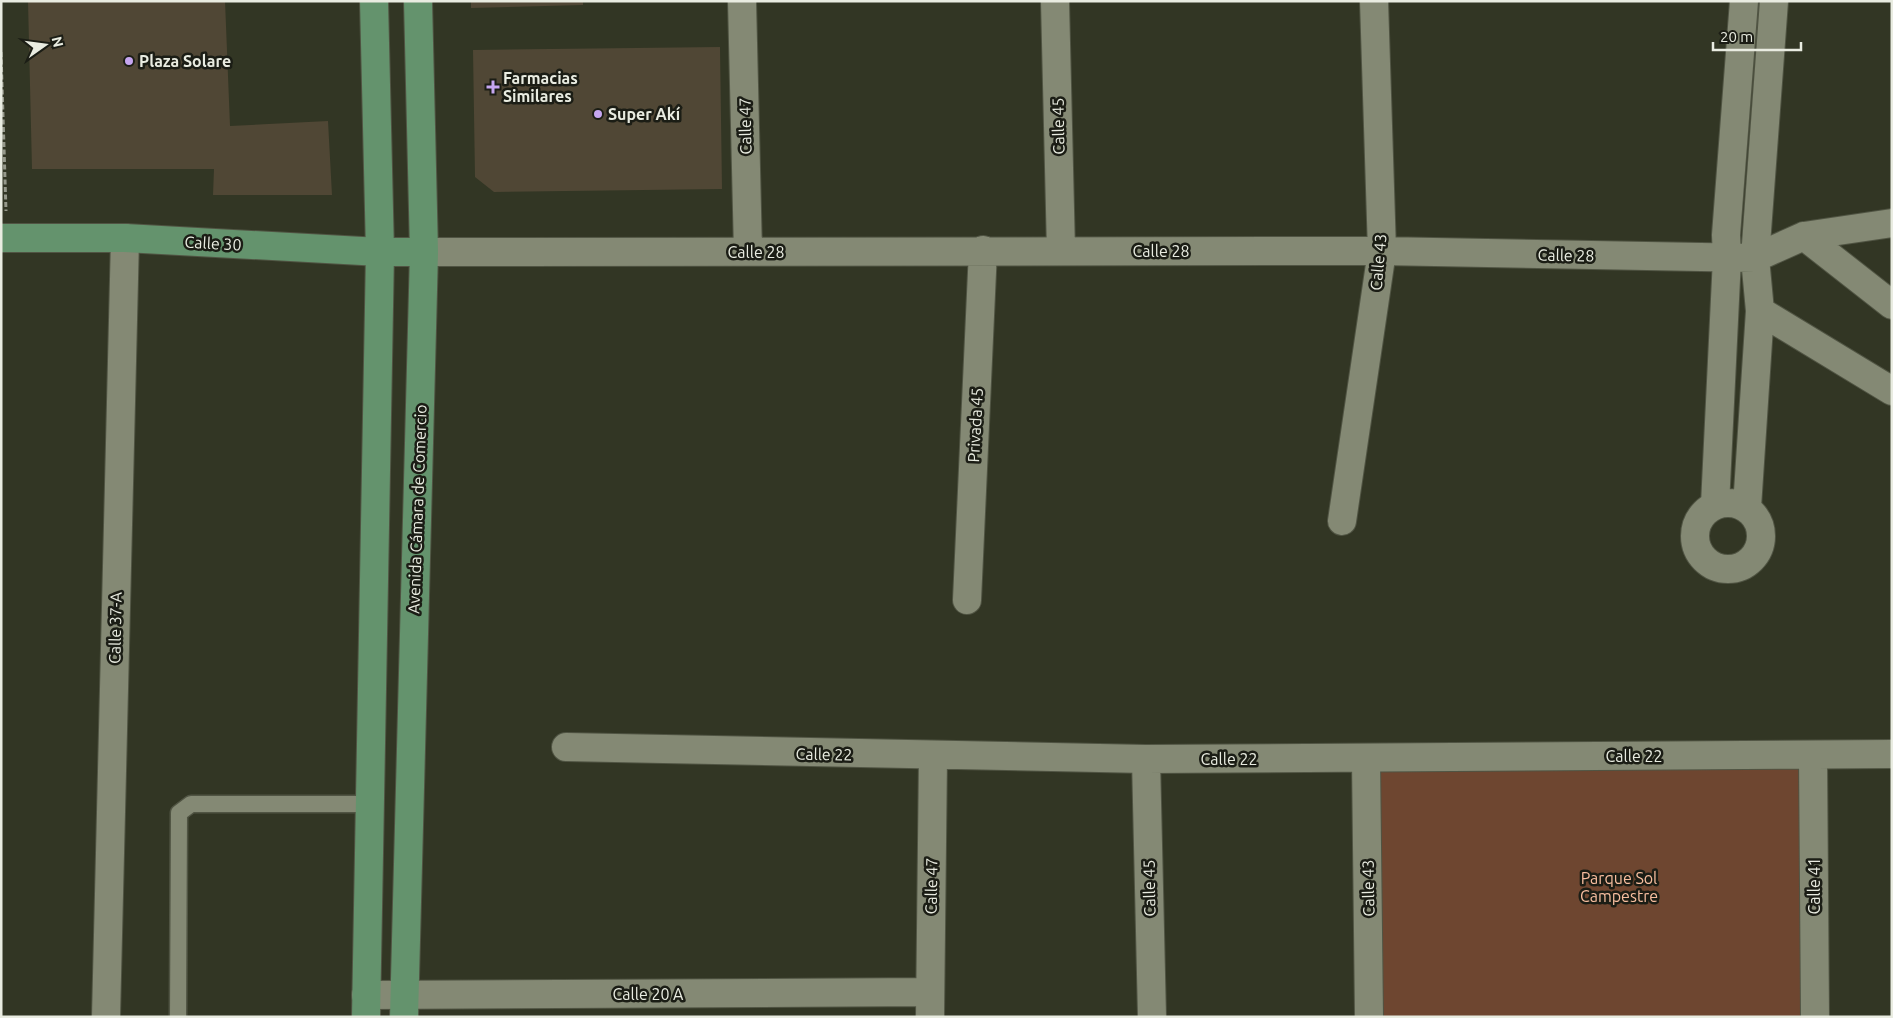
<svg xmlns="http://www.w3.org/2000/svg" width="1893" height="1018" font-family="Ubuntu,sans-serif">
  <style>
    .green { fill: #6e4630 }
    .building { fill: #504735 }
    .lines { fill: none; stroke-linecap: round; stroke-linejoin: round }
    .lane-casing { stroke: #505443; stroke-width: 19 }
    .street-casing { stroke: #505443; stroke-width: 30 }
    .secondary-casing { stroke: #505443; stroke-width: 30 }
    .path { stroke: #96998b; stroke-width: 3; stroke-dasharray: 5 2.5; stroke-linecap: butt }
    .lane { stroke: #848974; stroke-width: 16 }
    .street { stroke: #848974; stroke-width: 28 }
    .secondary { stroke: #64936d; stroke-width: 28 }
    .poi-dot { fill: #c6a6f0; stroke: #1b1d15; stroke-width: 2 }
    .labels { text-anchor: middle; stroke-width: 5; stroke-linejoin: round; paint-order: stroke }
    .poi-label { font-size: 16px; font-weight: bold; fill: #e9ece1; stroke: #1b1d15; text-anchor: start }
    .street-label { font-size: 16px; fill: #e9ece1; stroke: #1b1d15 }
    .park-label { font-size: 16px; fill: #f8be9f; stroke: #1b1d15 }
  </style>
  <rect width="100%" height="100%" fill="#323624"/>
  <path class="green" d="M1813 755 1815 1017H1369L1366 759Z"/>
  <path class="building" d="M28 1H225L230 126 328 121 332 195H213L214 169H32Z
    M471 1H583V5L471 8Z
    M720 47 722 189 494 192 475 177 473 50Z"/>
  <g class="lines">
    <g class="lane-casing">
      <path id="lane" d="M178 1017 179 813 191 804H370"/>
    </g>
    <g class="street-casing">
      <path id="street" d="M742 1 748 252
        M1055 1 1061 251
        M1804 236 1892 305
        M424 252 1382 251 1755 258 1804 236 1892 223
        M1760 311 1892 391
        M1695 536a33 33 0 1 1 66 0a33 33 0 1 1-66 0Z
        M1715 505 1727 258 1726 235 1744 1
        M1747 507 1760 311 1755 258 1774 1
        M1342 521 1382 251 1374 1
        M967 600 983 250
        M566 747 1146 759 1892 754
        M1813 755 1815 1017
        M1146 759 1152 1017
        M1366 759 1369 1017
        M366 995 930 992
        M106 1017 125 238
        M930 1017 933 756"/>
    </g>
    <g class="secondary-casing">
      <path id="secondary" d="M1 238H125L380 252H424
        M366 1017 380 252 374 1
        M404 1017 424 252 418 1"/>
    </g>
    <path class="path" d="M1 52 6 211"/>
    <use href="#lane" class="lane"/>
    <use href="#street" class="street"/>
    <use href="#secondary" class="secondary"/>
  </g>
  <g class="poi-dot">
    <circle cx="129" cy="61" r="5"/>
    <path d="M490.5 79.5h5v5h5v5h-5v5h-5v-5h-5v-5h5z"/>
    <circle cx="598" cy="114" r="5"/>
  </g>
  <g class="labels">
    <g class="poi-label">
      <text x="139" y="67">Plaza Solare</text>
      <text x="503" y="84">Farmacias<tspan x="503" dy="18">Similares</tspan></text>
      <text x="608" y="120">Super Akí</text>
    </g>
    <g class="street-label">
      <text transform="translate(745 126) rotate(-91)" y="6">Calle 47</text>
      <text transform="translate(1058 126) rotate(-91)" y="6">Calle 45</text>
      <text transform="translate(213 243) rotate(3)" y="6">Calle 30</text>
      <text x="1161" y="257">Calle 28</text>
      <text x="756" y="258">Calle 28</text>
      <text transform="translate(1566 255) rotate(1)" y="6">Calle 28</text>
      <text transform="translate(1378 262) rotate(-85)" y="6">Calle 43</text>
      <text transform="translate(975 425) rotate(-87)" y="6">Privada 45</text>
      <text transform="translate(417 509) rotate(-88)" y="6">Avenida Cámara de Comercio</text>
      <text transform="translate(115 628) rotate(-89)" y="6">Calle 37-A</text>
      <text transform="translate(824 754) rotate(1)" y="6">Calle 22</text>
      <text x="1634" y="762">Calle 22</text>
      <text x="1229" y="765">Calle 22</text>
      <text transform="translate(931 886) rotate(-89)" y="6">Calle 47</text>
      <text transform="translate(1814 886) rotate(-90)" y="6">Calle 41</text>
      <text transform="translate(1149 888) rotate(-91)" y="6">Calle 45</text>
      <text transform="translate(1368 888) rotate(-91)" y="6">Calle 43</text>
      <text x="648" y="1000">Calle 20 A</text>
    </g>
    <g class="park-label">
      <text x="1619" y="884">Parque Sol<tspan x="1619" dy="18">Campestre</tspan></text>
    </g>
  </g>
  <rect width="1893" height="1018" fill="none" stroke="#e9ece1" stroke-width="5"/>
  <g transform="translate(45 45) rotate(76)" stroke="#1b1d15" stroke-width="4" paint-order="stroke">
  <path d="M0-4L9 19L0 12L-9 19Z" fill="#e9ece1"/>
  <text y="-8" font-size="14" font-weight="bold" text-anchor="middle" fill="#e9ece1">N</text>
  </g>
  <path d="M1713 42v8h88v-8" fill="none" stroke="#e9ece1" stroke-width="2.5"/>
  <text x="1720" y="42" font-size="15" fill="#e9ece1" stroke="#1b1d15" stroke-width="4" paint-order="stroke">20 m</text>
</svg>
